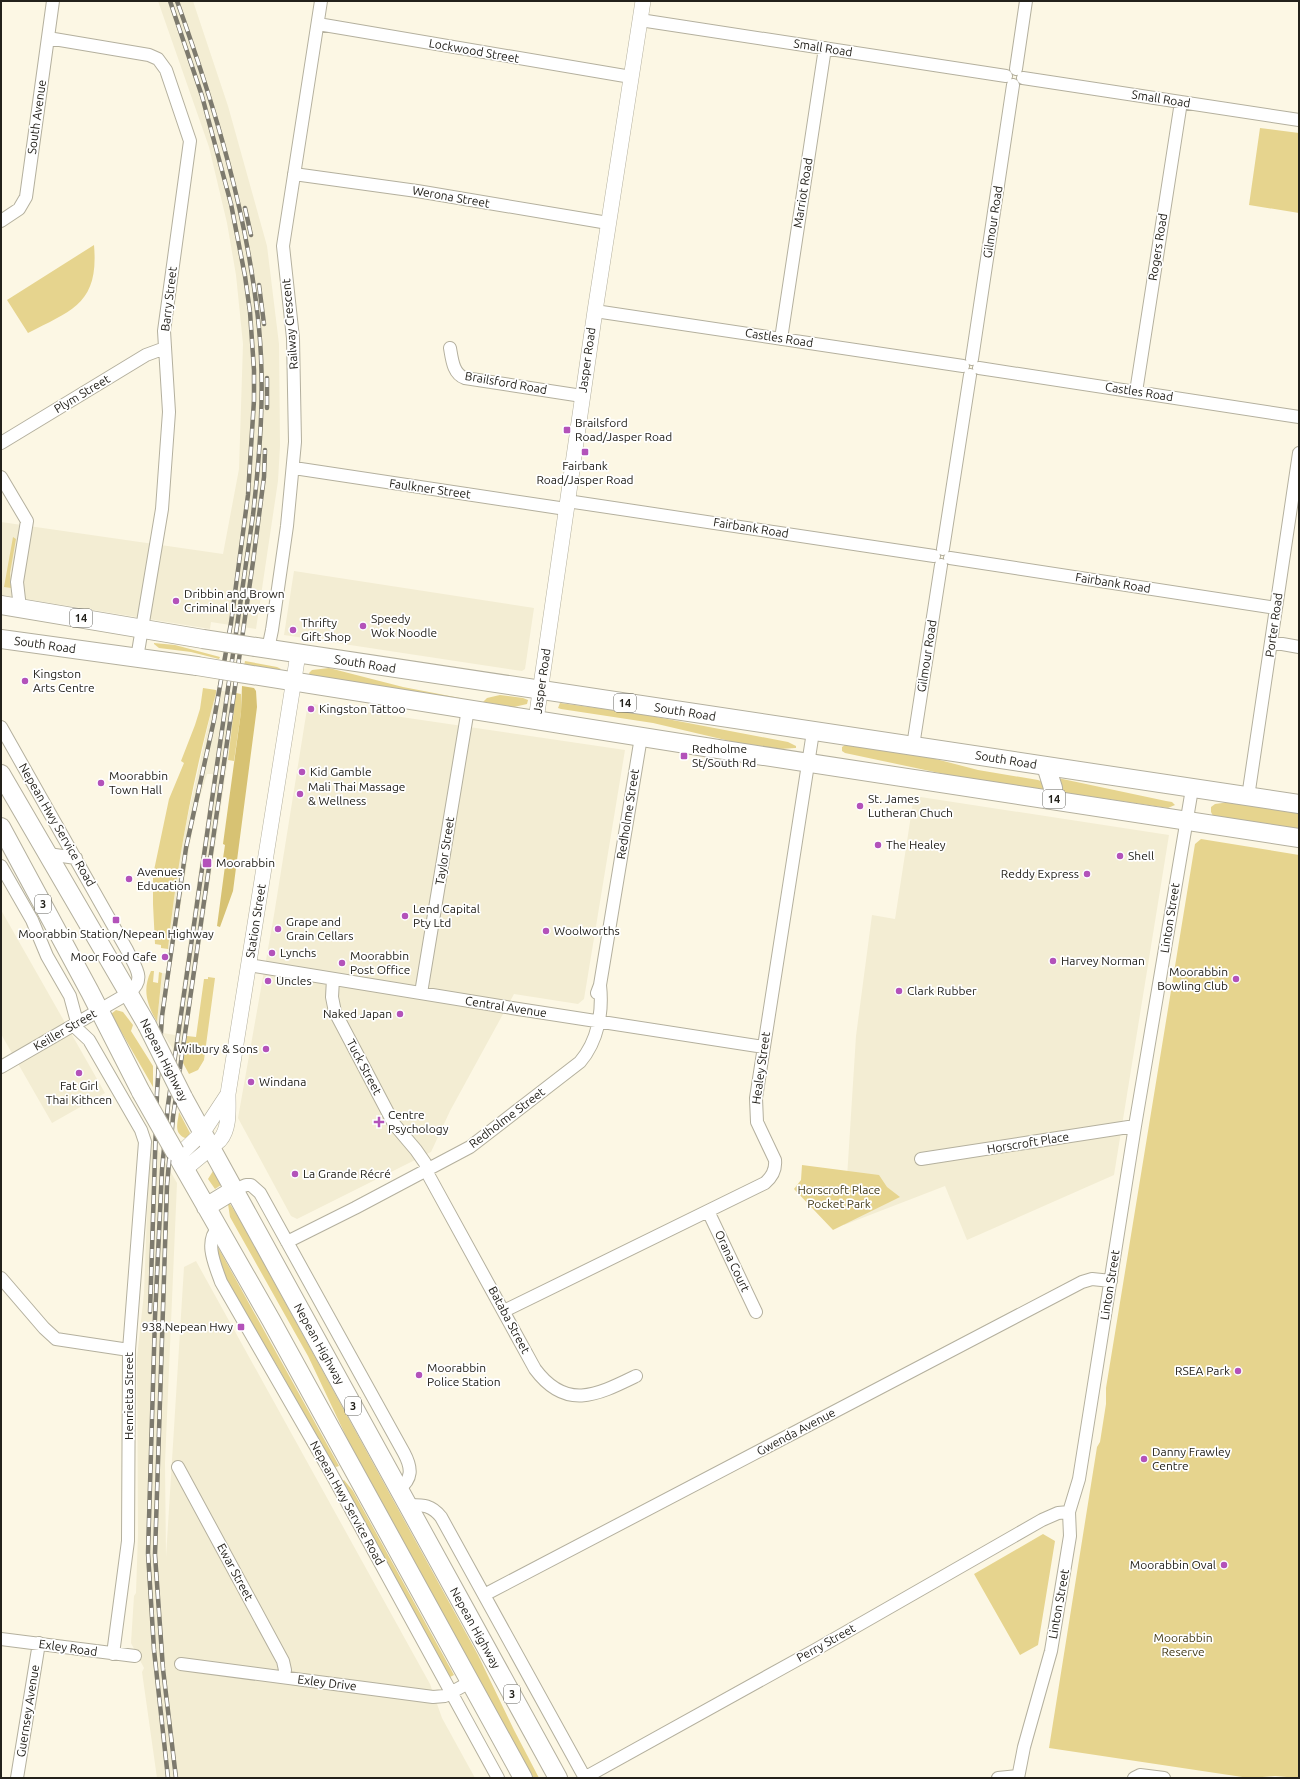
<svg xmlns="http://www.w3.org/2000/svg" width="1300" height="1779" font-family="Ubuntu,sans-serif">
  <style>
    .built { fill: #f3edd3 }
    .green { fill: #e6d48e }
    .forest { fill: #d7c273 }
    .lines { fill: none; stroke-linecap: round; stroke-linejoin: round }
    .minor-casing { stroke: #b4b09e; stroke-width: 14 }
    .major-casing { stroke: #b4b09e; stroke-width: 16 }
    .highway-casing { stroke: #b4b09e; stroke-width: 20 }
    .minor { stroke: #fff; stroke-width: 12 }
    .major { stroke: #fff; stroke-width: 15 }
    .highway { stroke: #fff; stroke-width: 18 }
    .rail-casing { stroke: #7d7a6e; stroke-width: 4.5 }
    .rail { stroke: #fff; stroke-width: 3; stroke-dasharray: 9; stroke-linecap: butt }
    .highway-bridge-casing { stroke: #b4b09e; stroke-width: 20; stroke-linecap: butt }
    .highway-bridge { stroke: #fff; stroke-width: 18 }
    .poi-dot { fill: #b352ba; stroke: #fff; stroke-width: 1.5 }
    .labels { text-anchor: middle; stroke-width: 3.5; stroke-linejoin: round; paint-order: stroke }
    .shield { fill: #fff; stroke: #65645f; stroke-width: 1 }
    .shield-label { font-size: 11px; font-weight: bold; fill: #23211b }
    .street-label { font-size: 12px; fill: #23211b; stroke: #fff }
    .poi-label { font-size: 12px; fill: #23211b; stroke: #fff; text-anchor: start }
    .park-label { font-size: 12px; fill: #433a17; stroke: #fff }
  </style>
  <rect width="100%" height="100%" fill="#fcf7e4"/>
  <path class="built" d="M158 1H193L228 106 267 246 279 344 280 446 278 481 256 629 211 622 210 629 1 595V522L223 554 239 469 243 344 236 275 227 223 209 147Z
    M294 571 534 608 525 669 522 671 284 635Z
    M216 690 236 693 233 725 183 1063 163 1034 157 1022 162 973 170 974 163 1033 175 1035 213 774H207L199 800 190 843 174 950 168 949 172 912 177 872 186 824Z
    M313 704 625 750 584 999 578 1004 514 994 450 1111 431 1152 297 1219 291 1216 238 1118 274 915 307 709Z
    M914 796 1169 835 1114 1175 967 1240 945 1186 844 1225 856 1036 872 915 895 919Z
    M1 910 105 1093 52 1123 1 1034Z
    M150 1136 177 1183 165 1463 166 1557 184 1267 196 1261 430 1684 442 1718 475 1778H157L142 1672 144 1668 131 1643 134 1596 136 1593 138 1534 137 1358 144 1293Z"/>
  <path class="green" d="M1260 128 1299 133V213L1249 205Z
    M94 245C99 303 73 310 28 333L7 300Z
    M13 537 16 539 10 573 11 588 4 587Z
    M154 643 175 645 220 657 219 659 191 652 159 648 154 644Z
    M245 661 277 667 281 669 270 670 244 666Z
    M329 668 403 687 460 698H447L310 676 309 673 312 670Z
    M203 688 216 690V693C193 777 177 862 168 949L161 948V945L155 944 153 904V875L169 799 184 763 181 761 195 725 200 709Z
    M236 693 241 694V712L234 761 228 760Z
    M500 695 523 698 528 700 527 704 514 707 483 702 487 698Z
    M560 703 641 714 788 742 796 746V748L779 749 734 742 653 723 561 709 558 708Z
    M845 745 928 757 978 770 1038 780 1043 782 1049 791 963 778 845 753 842 751V747Z
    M1053 777 1166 801 1172 802 1175 805 1168 808 1060 792Z
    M1229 802 1299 813V829L1213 816 1211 812V807L1215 804Z
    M1201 839 1299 855V1778L1275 1776 1249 1778 1049 1748 1097 1447 1100 1442 1106 1404V1388L1195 844Z
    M151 971H154L153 982 158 983 159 972 162 973 157 1022C147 1004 142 990 151 971Z
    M208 977 215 978 204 1060 198 1070 189 1074 183 1063 187 1036 196 1037 204 979H208Z
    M116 1010 123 1012 133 1025 131 1031 153 1066V1087L111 1014Z
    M179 1112 190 1133 188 1137 185 1138C173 1133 178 1122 179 1112Z
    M802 1165 879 1175 887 1187 900 1197 833 1230 794 1189 801 1180Z
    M213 1171 221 1185 215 1189 208 1179Z
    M228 1204H230L239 1218 478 1655 514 1730 539 1778H534L531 1774 353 1451 308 1356 230 1217Z
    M214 1240 339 1466 336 1467 330 1462 279 1369 222 1276Z
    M344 1480 353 1491 454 1675 450 1677 448 1675 341 1482Z
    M1043 1534 1055 1541 1038 1645 1020 1655 974 1574Z"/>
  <path class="forest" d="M242 686 254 688 256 691 257 707 233 891 220 927 217 926 225 866 222 865 225 845 223 844 241 712Z"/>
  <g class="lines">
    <g class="minor-casing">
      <path id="minor" d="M640 20 1006 76
        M318 24 631 77
        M48 38 149 55 158 59 166 70 190 141 164 331 169 412 162 509 137 658
        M1016 69 1026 1
        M1023 78 1299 120
        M294 174 417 191 608 223
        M1 221 19 209 26 197 53 1
        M595 311 963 366
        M781 339 825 48
        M450 348C452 359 453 374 465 378L582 396
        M972 359 1013 85
        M979 368 1299 417
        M1136 392 1181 102
        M1 443 146 355 165 348
        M294 468 566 509
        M1 477 27 521 17 582 20 608
        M567 501 934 556
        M943 549 970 375
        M950 558 1276 608
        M1271 642 1299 647
        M268 649 272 630 287 526 295 442 293 338 283 246 321 1
        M1 727 127 950C135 967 147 979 129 993L1 1067
        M913 746 941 565
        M1248 797 1299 453
        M48 854 76 858
        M1 866 32 920 47 956 70 996 77 1022
        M249 965 518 1009 764 1047
        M333 979 332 997 335 1012 394 1124 416 1150 425 1163 429 1176 535 1369C566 1411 597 1395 636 1376
        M421 993 468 709
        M597 993 600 985 641 737
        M73 1025 89 1040 141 1130 145 1142 129 1350 128 1541 113 1654
        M921 1159 1135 1126
        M234 1190 246 1185H251L260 1193 404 1453C412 1468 413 1479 398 1490
        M708 1211 756 1312
        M218 1228C204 1242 215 1265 221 1282L331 1473 498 1778
        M287 1242 355 1208 470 1147 580 1062C598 1041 603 1012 600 985
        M1 1278 44 1328 56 1339 129 1350
        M504 1311 765 1183C772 1177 776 1169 775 1160L757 1122 756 1098 813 732
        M178 1467 283 1661 285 1670 284 1677
        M407 1505C422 1505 431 1504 441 1517L585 1778
        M484 1595 1082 1282 1092 1279 1111 1281
        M1 1639 135 1656
        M181 1664 433 1697 445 1696 470 1682
        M17 1778 39 1643
        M584 1778 815 1650 1042 1520 1058 1513 1069 1512
        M998 1778 1018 1776
        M1018 1778 1024 1747 1051 1651 1070 1536 1069 1512 1079 1479 1135 1126 1192 789
        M1134 1778 1140 1775 1164 1778"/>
    </g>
    <g class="major-casing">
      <path id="major" d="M536 720 595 311 643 1
        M178 1156 203 1132 228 1094
        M185 1169 220 1140C230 1128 228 1109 228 1094L298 654"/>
    </g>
    <g class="highway-casing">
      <path id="highway" d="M1 605 203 639
        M1 639 197 666
        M256 647 1299 804
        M240 673 705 747 1299 838
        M1046 766 1053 788 1054 799
        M1 774 147 1025
        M1 827 90 992 141 1092
        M183 1097 558 1778
        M175 1152 271 1320 523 1778
        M206 1207 234 1190"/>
    </g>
    <use href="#minor" class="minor"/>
    <use href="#major" class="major"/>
    <use href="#highway" class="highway"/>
    <g class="rail-casing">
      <path id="rail" d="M245 208 251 235
        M259 285 264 324
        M267 378V408
        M150 1312 157 1093 162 1016 186 848 214 720 231 623 248 495 254 400V370L250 312 245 276 231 204 202 96 170 1
        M168 1778 154 1650 148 1553 155 1317 162 1170 168 1105 253 515C260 453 265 391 259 328 248 216 215 107 177 1
        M176 1778 163 1669 155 1555 167 1185 173 1117 253 562 264 477 265 450"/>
    </g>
    <use href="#rail" class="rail"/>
    <g class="highway-bridge-casing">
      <path id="highway-bridge" d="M203 639 256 647
        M197 666 240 673
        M147 1025 183 1097
        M141 1092 175 1152"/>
    </g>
    <use href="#highway-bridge" class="highway-bridge"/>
  </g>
  <g class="poi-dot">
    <rect x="563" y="426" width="8" height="8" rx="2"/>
    <rect x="581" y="448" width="8" height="8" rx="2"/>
    <circle cx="176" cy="601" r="4"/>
    <circle cx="363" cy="626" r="4"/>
    <circle cx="293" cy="630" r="4"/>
    <circle cx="25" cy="681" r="4"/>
    <circle cx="311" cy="709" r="4"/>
    <rect x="680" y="752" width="8" height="8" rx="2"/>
    <circle cx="302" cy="772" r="4"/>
    <circle cx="101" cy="783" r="4"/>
    <circle cx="300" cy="794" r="4"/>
    <circle cx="860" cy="806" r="4"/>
    <circle cx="878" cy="845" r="4"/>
    <circle cx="1120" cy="856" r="4"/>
    <rect x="202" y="858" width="10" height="10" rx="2"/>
    <circle cx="1087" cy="874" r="4"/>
    <circle cx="129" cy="879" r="4"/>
    <circle cx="405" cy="916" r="4"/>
    <rect x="112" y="916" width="8" height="8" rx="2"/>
    <circle cx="278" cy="929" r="4"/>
    <circle cx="546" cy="931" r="4"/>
    <circle cx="272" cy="953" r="4"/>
    <circle cx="165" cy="957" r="4"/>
    <circle cx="1053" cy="961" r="4"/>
    <circle cx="342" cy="963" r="4"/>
    <circle cx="1236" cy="979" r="4"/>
    <circle cx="268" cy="981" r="4"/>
    <circle cx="899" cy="991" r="4"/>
    <circle cx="400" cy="1014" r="4"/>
    <circle cx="266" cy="1049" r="4"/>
    <circle cx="79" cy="1073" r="4"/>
    <circle cx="251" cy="1082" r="4"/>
    <path d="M377 1116h4v4h4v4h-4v4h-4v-4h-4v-4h4z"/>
    <circle cx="295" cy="1174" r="4"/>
    <rect x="237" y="1323" width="8" height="8" rx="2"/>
    <circle cx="1238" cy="1371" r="4"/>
    <circle cx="419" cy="1375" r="4"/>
    <circle cx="1144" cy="1459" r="4"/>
    <circle cx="1224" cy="1565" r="4"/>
  </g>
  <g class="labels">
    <g class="shield">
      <rect x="70" y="609" width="22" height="18" rx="3"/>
      <rect x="614" y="694" width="22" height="18" rx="3"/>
      <rect x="1043" y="790" width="22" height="18" rx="3"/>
      <rect x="35" y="895" width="16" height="18" rx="3"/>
      <rect x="345" y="1397" width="16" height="18" rx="3"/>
      <rect x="504" y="1685" width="16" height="18" rx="3"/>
    </g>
    <g class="shield-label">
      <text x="81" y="622">14</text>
      <text x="625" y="707">14</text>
      <text x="1054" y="803">14</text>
      <text x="43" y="908">3</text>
      <text x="353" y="1410">3</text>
      <text x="512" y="1698">3</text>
    </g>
    <g class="street-label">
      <text transform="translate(823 48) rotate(9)" y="4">Small Road</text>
      <text transform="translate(474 51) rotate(10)" y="4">Lockwood Street</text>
      <text transform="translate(1161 99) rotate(9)" y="4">Small Road</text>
      <text transform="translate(37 117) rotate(-82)" y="4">South Avenue</text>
      <text transform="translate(803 193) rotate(-81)" y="4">Marriot Road</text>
      <text transform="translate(451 197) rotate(10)" y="4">Werona Street</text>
      <text transform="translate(993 222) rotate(-81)" y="4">Gilmour Road</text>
      <text transform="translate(1158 247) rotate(-81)" y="4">Rogers Road</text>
      <text transform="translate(169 299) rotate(-83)" y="4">Barry Street</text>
      <text transform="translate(290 324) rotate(-95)" y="4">Railway Crescent</text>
      <text transform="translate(779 338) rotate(9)" y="4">Castles Road</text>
      <text transform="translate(587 360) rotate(-82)" y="4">Jasper Road</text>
      <text transform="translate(506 383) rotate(10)" y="4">Brailsford Road</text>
      <text transform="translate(1139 392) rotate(9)" y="4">Castles Road</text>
      <text transform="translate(82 394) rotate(-31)" y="4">Plym Street</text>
      <text transform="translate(430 489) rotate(8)" y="4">Faulkner Street</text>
      <text transform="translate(751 528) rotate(9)" y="4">Fairbank Road</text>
      <text transform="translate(1113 583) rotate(9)" y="4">Fairbank Road</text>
      <text transform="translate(1274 625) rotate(-82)" y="4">Porter Road</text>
      <text transform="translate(45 645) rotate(8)" y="4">South Road</text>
      <text transform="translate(927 656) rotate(-81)" y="4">Gilmour Road</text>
      <text transform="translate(365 664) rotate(9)" y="4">South Road</text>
      <text transform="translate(542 681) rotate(-82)" y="4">Jasper Road</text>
      <text transform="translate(685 712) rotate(9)" y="4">South Road</text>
      <text transform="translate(1006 760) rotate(9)" y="4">South Road</text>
      <text transform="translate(628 814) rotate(-81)" y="4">Redholme Street</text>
      <text transform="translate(57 825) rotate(60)" y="4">Nepean Hwy Service Road</text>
      <text transform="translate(445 851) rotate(-81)" y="4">Taylor Street</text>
      <text transform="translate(1170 918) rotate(-81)" y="4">Linton Street</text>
      <text transform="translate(256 921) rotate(-81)" y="4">Station Street</text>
      <text transform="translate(506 1007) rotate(9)" y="4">Central Avenue</text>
      <text transform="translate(65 1030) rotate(-30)" y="4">Keiller Street</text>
      <text transform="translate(164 1060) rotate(63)" y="4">Nepean Highway</text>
      <text transform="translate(364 1067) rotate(62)" y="4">Tuck Street</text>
      <text transform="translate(761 1068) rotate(-82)" y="4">Healey Street</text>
      <text transform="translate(507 1118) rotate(-37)" y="4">Redholme Street</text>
      <text transform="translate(1028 1143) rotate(-9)" y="4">Horscroft Place</text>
      <text transform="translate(732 1261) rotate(65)" y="4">Orana Court</text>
      <text transform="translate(1110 1285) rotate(-81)" y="4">Linton Street</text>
      <text transform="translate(509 1320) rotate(62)" y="4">Bataba Street</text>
      <text transform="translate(319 1344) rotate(61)" y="4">Nepean Highway</text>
      <text transform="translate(129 1396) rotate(-90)" y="4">Henrietta Street</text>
      <text transform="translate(796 1432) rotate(-28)" y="4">Gwenda Avenue</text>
      <text transform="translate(347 1503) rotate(61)" y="4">Nepean Hwy Service Road</text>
      <text transform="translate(235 1572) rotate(62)" y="4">Ewar Street</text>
      <text transform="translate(1059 1604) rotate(-80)" y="4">Linton Street</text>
      <text transform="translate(475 1628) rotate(61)" y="4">Nepean Highway</text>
      <text transform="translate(826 1643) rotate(-29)" y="4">Perry Street</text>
      <text transform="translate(68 1648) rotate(8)" y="4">Exley Road</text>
      <text transform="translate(327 1683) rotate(7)" y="4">Exley Drive</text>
      <text transform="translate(28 1711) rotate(-81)" y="4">Guernsey Avenue</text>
    </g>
    <g class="poi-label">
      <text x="575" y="427">Brailsford<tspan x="575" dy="14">Road/Jasper Road</tspan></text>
      <text x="585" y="470" text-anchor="middle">Fairbank<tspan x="585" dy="14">Road/Jasper Road</tspan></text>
      <text x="184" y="598">Dribbin and Brown<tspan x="184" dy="14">Criminal Lawyers</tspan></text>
      <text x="371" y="623">Speedy<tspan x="371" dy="14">Wok Noodle</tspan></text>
      <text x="301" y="627">Thrifty<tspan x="301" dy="14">Gift Shop</tspan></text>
      <text x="33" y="678">Kingston<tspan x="33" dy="14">Arts Centre</tspan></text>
      <text x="319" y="713">Kingston Tattoo</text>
      <text x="692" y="753">Redholme<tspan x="692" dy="14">St/South Rd</tspan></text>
      <text x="310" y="776">Kid Gamble</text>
      <text x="109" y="780">Moorabbin<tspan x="109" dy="14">Town Hall</tspan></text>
      <text x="308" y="791">Mali Thai Massage<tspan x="308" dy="14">&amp; Wellness</tspan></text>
      <text x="868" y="803">St. James<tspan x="868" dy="14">Lutheran Chuch</tspan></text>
      <text x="886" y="849">The Healey</text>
      <text x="1128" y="860">Shell</text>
      <text x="216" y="867">Moorabbin</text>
      <text x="137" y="876">Avenues<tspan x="137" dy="14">Education</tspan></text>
      <text x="1079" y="878" text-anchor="end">Reddy Express</text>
      <text x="413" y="913">Lend Capital<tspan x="413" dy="14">Pty Ltd</tspan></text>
      <text x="286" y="926">Grape and<tspan x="286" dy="14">Grain Cellars</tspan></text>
      <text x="554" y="935">Woolworths</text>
      <text x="116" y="938" text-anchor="middle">Moorabbin Station/Nepean Highway</text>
      <text x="280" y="957">Lynchs</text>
      <text x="350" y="960">Moorabbin<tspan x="350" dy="14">Post Office</tspan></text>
      <text x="157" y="961" text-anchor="end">Moor Food Cafe</text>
      <text x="1061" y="965">Harvey Norman</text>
      <text x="1228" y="976" text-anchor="end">Moorabbin<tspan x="1228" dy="14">Bowling Club</tspan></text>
      <text x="276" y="985">Uncles</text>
      <text x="907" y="995">Clark Rubber</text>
      <text x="392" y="1018" text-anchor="end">Naked Japan</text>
      <text x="258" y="1053" text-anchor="end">Wilbury &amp; Sons</text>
      <text x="259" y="1086">Windana</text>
      <text x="79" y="1090" text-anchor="middle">Fat Girl<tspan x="79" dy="14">Thai Kithcen</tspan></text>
      <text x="388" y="1119">Centre<tspan x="388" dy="14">Psychology</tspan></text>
      <text x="303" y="1178">La Grande Récré</text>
      <text x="233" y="1331" text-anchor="end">938 Nepean Hwy</text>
      <text x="427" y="1372">Moorabbin<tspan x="427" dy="14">Police Station</tspan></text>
      <text x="1230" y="1375" text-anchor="end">RSEA Park</text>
      <text x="1152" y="1456">Danny Frawley<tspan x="1152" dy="14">Centre</tspan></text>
      <text x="1216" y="1569" text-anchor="end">Moorabbin Oval</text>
    </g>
    <g class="park-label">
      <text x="839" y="1194">Horscroft Place<tspan x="839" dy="14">Pocket Park</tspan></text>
      <text x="1183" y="1642">Moorabbin<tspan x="1183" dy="14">Reserve</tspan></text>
    </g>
  </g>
  <rect width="1300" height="1779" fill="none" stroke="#23211b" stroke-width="4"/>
</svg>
